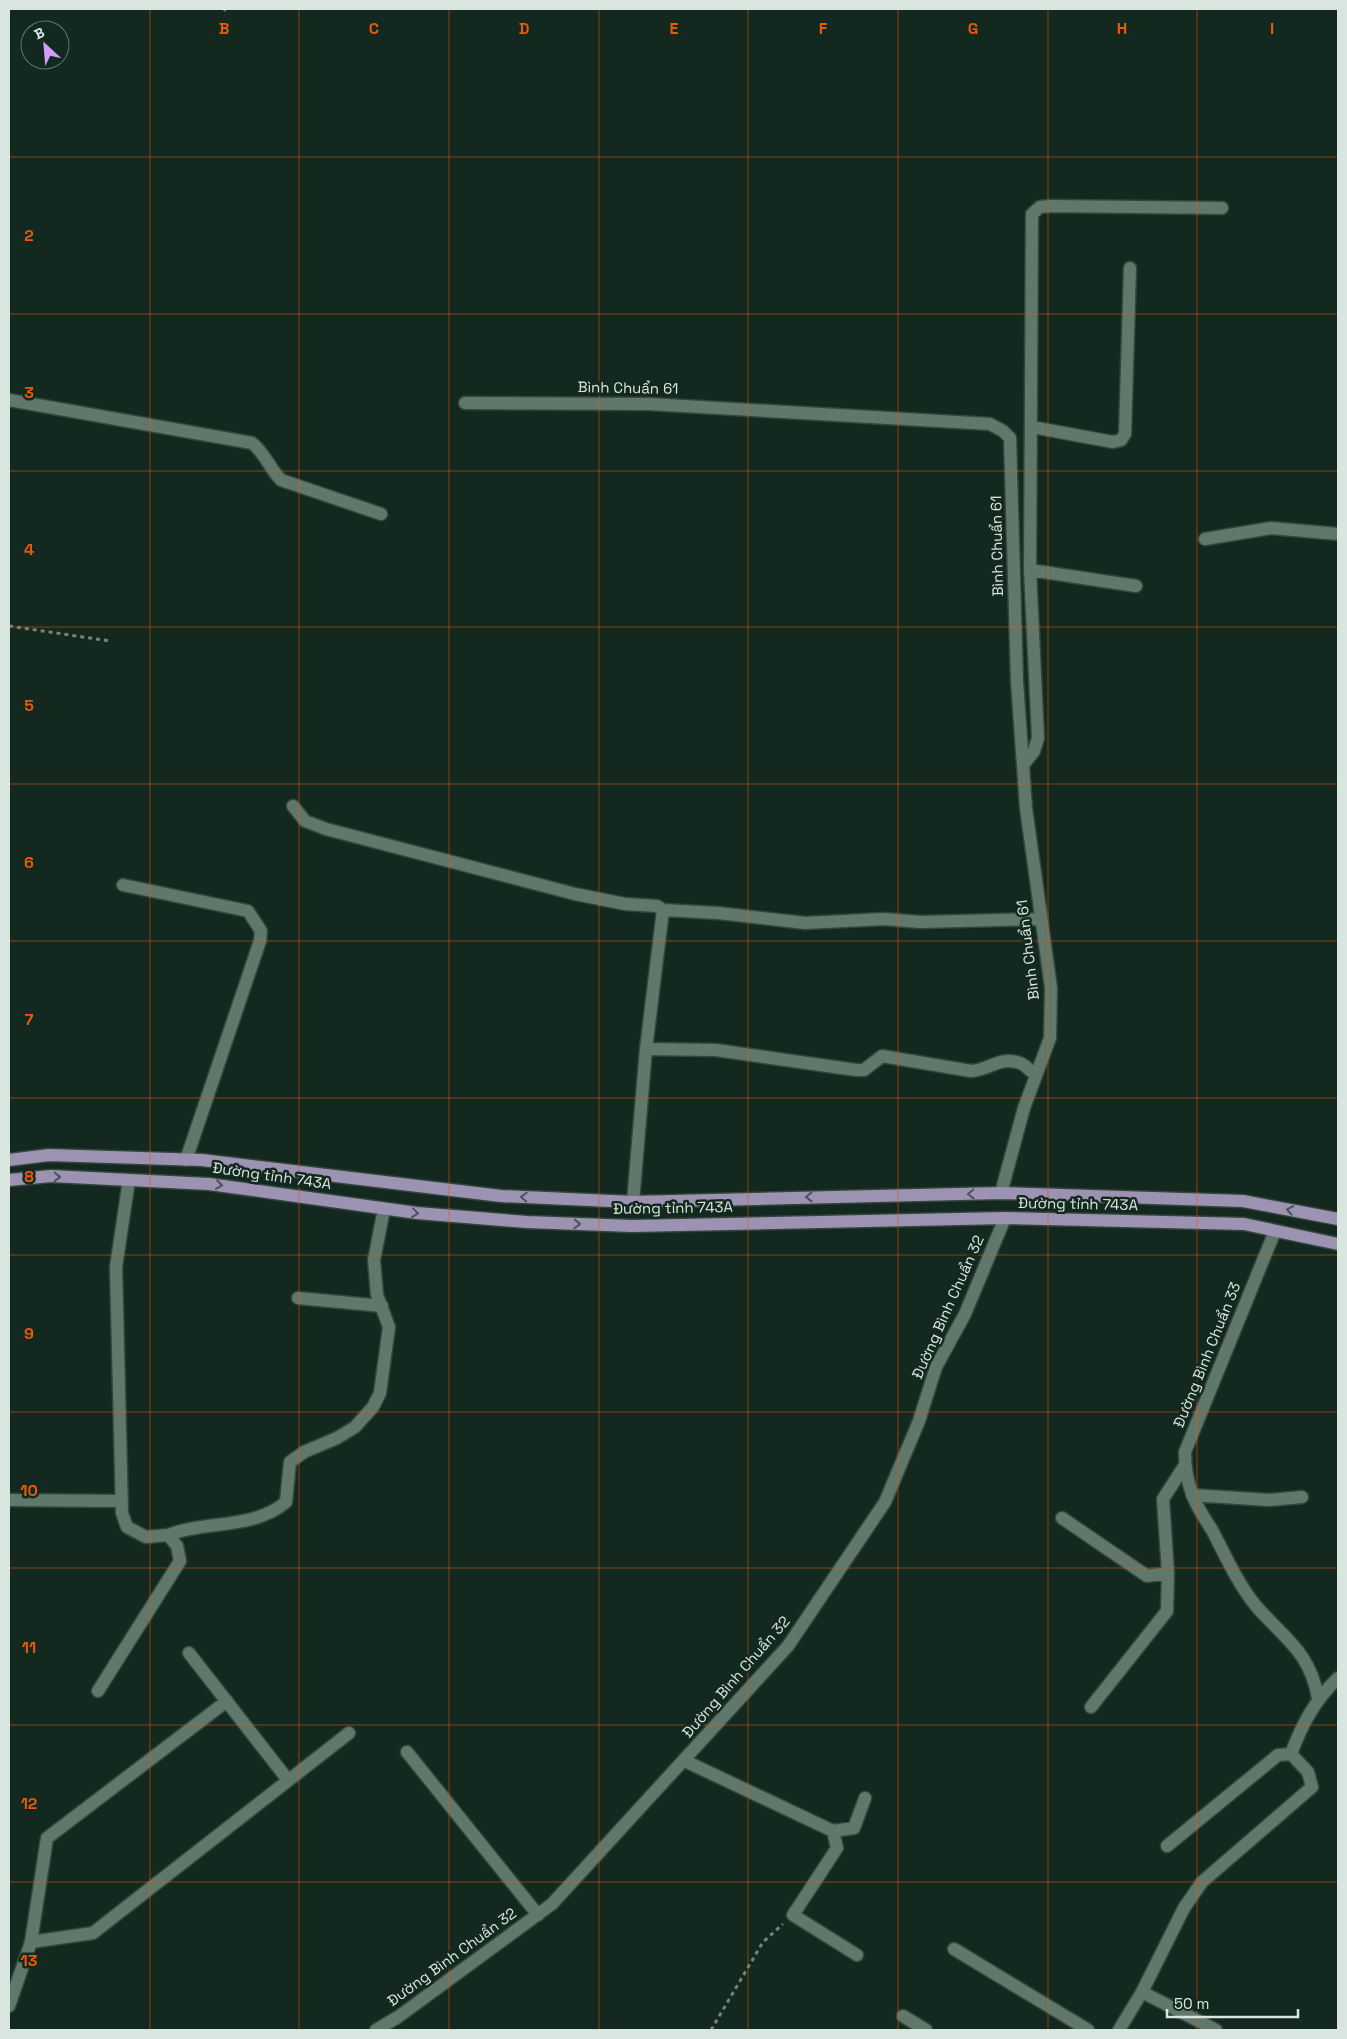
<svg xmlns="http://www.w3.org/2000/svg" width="1347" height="2039" font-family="'Space Grotesk',sans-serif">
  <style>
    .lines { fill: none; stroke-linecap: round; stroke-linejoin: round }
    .minor-casing { stroke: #34453c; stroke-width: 15 }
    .major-casing { stroke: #34453c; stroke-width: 15 }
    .path { stroke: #73847c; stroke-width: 3; stroke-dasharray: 4 4; stroke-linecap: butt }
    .minor { stroke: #60786c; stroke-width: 12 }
    .major { stroke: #9c92b2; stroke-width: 12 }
    .oneway { stroke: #4a535a }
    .grid { fill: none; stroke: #e8590c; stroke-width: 1; stroke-opacity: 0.55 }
    .labels { text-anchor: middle; stroke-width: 5; stroke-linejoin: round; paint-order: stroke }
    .street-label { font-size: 15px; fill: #d9e6df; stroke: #13291f }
    .grid-label { font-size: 16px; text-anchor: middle; font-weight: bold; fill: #e8590c; stroke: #13291f; stroke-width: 5; stroke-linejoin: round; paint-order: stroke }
  </style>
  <rect width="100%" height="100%" fill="#13291f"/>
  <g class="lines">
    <g class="minor-casing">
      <path id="minor" d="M9 400 252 443C264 452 270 469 281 480L381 514
        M465 403 649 404 990 424 1003 431 1010 438 1017 681 1026 808 1051 988 1050 1038 1024 1108 1001 1193
        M1032 427 1113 442 1121 440 1125 434 1130 268
        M1205 539 1271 528 1338 534
        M1030 570 1136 586
        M1023 765 1034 751 1038 738 1030 570 1032 214 1040 207 1050 206 1222 208
        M293 806 305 821 326 829 575 894 625 904 657 906 663 910 646 1049 633 1202
        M123 885 248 911 261 931 260 941 186 1160
        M663 910 718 913 805 923 884 919 920 922 1041 919
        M646 1049 716 1050 856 1070H864L882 1056 971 1071C990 1070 999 1056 1020 1063 1026 1065 1030 1072 1036 1074
        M1275 1231 1185 1452C1185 1466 1187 1480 1192 1494 1196 1506 1205 1519 1212 1530 1225 1555 1238 1584 1256 1606 1285 1639 1310 1652 1318 1698
        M298 1298 382 1306
        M1192 1495 1269 1500 1302 1497
        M9 1500 122 1501
        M1062 1518 1147 1576 1168 1573
        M168 1535C206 1520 253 1530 286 1502L290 1462 304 1452 337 1438 355 1427 373 1407 380 1393 389 1327 377 1295 374 1260 384 1209
        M189 1653 288 1780
        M98 1691 180 1561 177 1546 168 1535 146 1537 127 1527 122 1513 116 1267 129 1180
        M1091 1707 1167 1611 1168 1573 1163 1499 1185 1465
        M407 1752 538 1915
        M1291 1754C1302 1724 1315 1700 1338 1678
        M685 1761 833 1831 837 1848 793 1915 857 1955
        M833 1831 854 1828 865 1798
        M31 1942 93 1933 349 1733
        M954 1949 1088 2030
        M1142 1992 1184 1908 1202 1882 1312 1787 1308 1772 1291 1754 1278 1755 1167 1846
        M9 2006 31 1942 47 1838 227 1701
        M903 2016 926 2030
        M376 2030 398 2017 552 1904 788 1646 885 1502 919 1421 936 1367 965 1314 1005 1218
        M1119 2030 1142 1992 1216 2030"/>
    </g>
    <g class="major-casing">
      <path id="major" d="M9 1160 49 1155 202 1160 501 1196 633 1202 1001 1193 1243 1201 1338 1219
        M9 1180 51 1176 209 1184 417 1213 527 1222 632 1226 1005 1218 1244 1224 1338 1244"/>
    </g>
    <path class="path" d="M224 11 225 9
      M9 626 110 641
      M711 2030 763 1942 783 1924"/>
    <use href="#minor" class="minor"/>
    <use href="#major" class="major"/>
  </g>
  <defs><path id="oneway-chevron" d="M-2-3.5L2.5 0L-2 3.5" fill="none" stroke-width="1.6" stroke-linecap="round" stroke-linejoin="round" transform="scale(1.25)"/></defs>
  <g class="oneway">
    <use href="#oneway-chevron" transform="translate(57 1177) rotate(2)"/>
    <use href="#oneway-chevron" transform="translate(219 1185) rotate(8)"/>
    <use href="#oneway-chevron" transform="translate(971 1194) rotate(179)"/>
    <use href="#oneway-chevron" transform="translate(524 1197) rotate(-177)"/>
    <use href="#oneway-chevron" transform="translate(809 1197) rotate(179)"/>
    <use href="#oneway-chevron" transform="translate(1290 1210) rotate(-169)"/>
    <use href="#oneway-chevron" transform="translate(415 1213) rotate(7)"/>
    <use href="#oneway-chevron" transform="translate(577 1224) rotate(2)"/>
  </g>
  <path class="grid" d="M150 9V2030M299 9V2030M449 9V2030M599 9V2030M748 9V2030M898 9V2030M1048 9V2030M1197 9V2030M9 157H1338M9 314H1338M9 471H1338M9 627H1338M9 784H1338M9 941H1338M9 1098H1338M9 1255H1338M9 1412H1338M9 1568H1338M9 1725H1338M9 1882H1338"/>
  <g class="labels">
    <g class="street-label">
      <text transform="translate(628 388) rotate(1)" y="5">Bình Chuẩn 61</text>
      <text transform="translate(997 546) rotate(-91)" y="5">Bình Chuẩn 61</text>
      <text transform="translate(1028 950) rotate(-97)" y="5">Bình Chuẩn 61</text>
      <text transform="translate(272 1176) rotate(8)" y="5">Đường tỉnh 743A</text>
      <text transform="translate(1078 1204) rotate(1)" y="5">Đường tỉnh 743A</text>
      <text transform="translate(673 1208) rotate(-1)" y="5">Đường tỉnh 743A</text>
      <text transform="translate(948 1307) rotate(-66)" y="5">Đường Bình Chuẩn 32</text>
      <text transform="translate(1207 1355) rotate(-68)" y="5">Đường Bình Chuẩn 33</text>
      <text transform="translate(736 1677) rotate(-49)" y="5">Đường Bình Chuẩn 32</text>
      <text transform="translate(452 1957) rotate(-36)" y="5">Đường Bình Chuẩn 32</text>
    </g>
  </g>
  <g class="grid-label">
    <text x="224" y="34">B</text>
    <text x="374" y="34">C</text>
    <text x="524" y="34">D</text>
    <text x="674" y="34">E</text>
    <text x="823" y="34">F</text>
    <text x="973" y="34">G</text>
    <text x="1122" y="34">H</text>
    <text x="1272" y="34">I</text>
    <text x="29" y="241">2</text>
    <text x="29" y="398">3</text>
    <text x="29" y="555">4</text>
    <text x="29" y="711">5</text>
    <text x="29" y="868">6</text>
    <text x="29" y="1025">7</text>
    <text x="29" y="1182">8</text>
    <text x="29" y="1339">9</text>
    <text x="29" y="1496">10</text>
    <text x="29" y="1653">11</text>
    <text x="29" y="1809">12</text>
    <text x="29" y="1966">13</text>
  </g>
  <rect width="1347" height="2039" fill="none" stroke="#d9e6df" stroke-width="20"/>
  <g transform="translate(45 45) rotate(334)"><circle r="24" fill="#13291f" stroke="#62756c"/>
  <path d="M0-4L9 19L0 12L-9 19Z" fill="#d29dfd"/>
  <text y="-8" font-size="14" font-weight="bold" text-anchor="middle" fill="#d9e6df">B</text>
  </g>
  <path d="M1167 2009v8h131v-8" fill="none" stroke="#d9e6df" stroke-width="2.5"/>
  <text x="1174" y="2009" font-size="15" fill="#d9e6df" stroke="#13291f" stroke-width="4" paint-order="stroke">50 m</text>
</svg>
